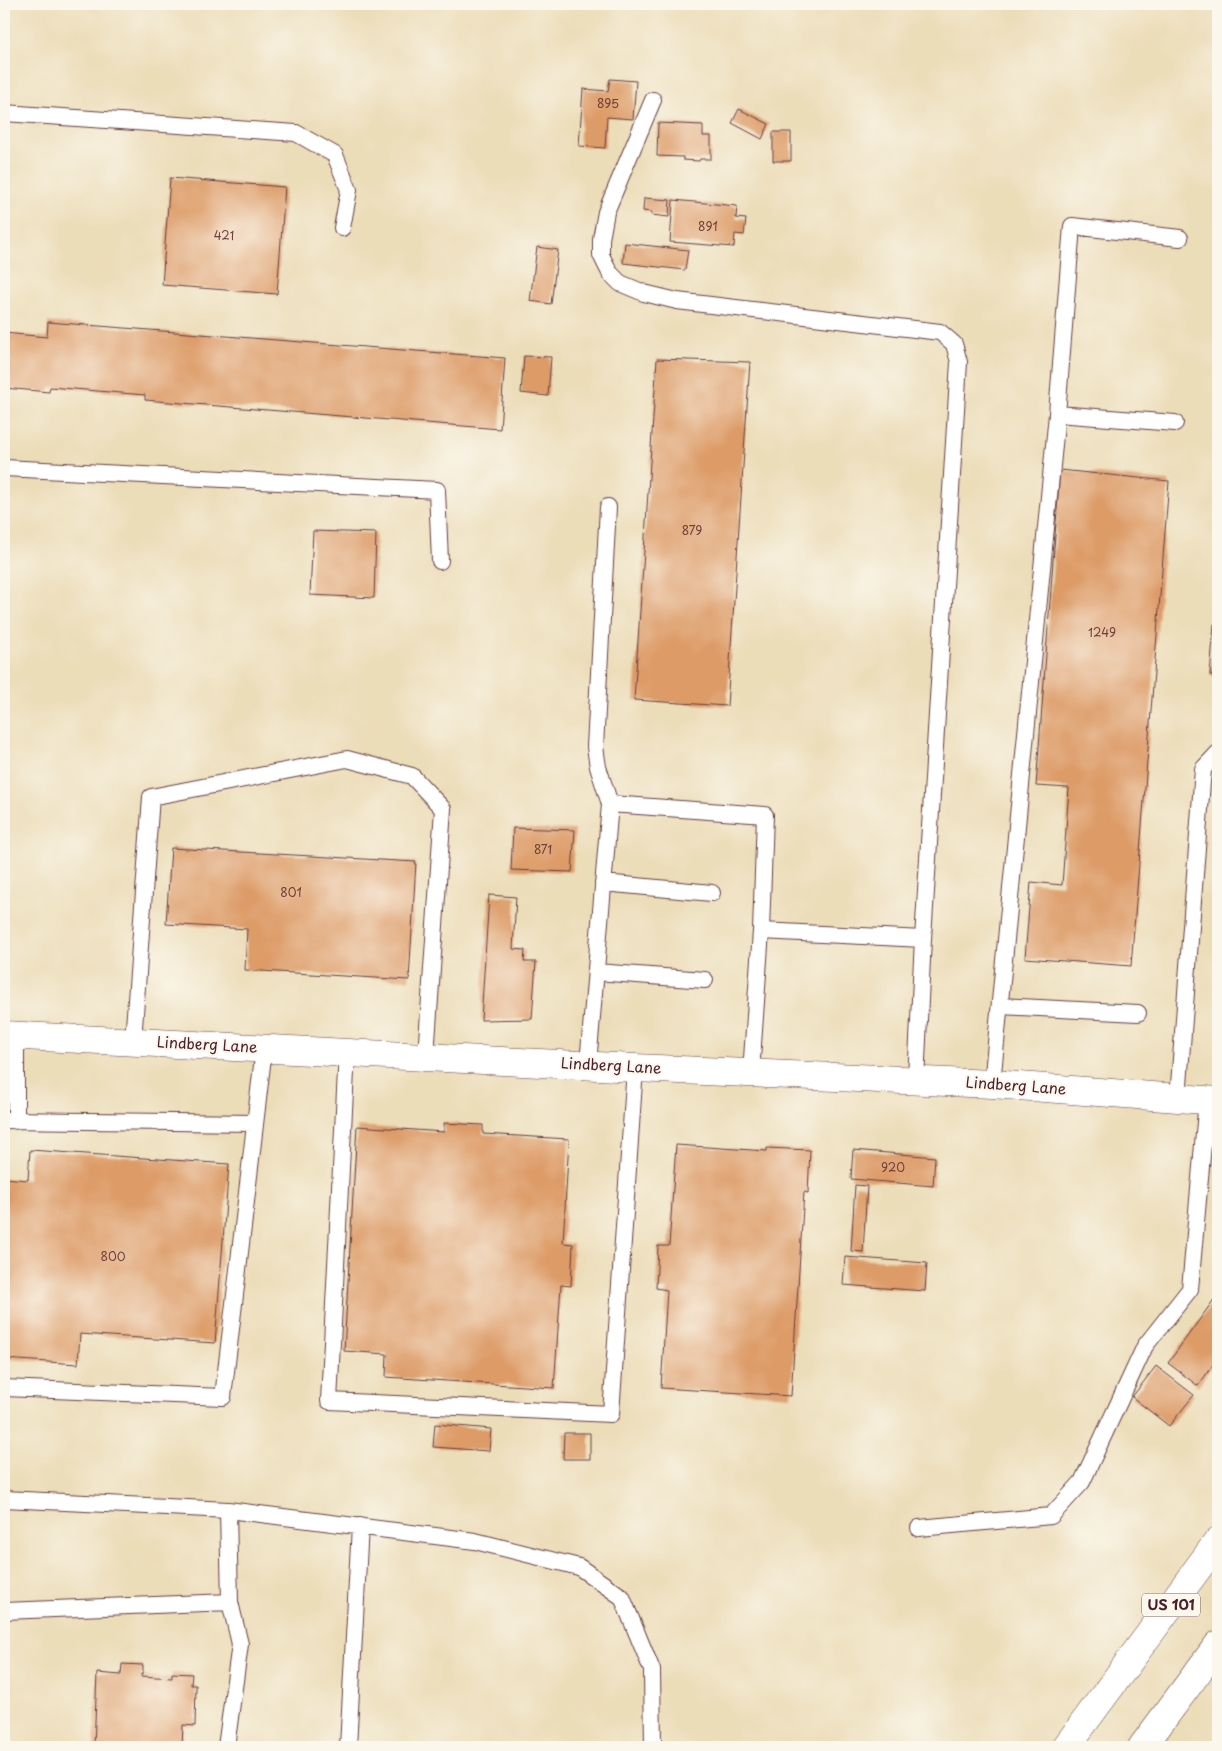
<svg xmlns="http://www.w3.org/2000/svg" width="1222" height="1751" font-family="'Playpen Sans',sans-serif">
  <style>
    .building { fill: #dd9b68 }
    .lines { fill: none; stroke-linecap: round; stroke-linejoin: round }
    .lane-casing { stroke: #623c40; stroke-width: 18 }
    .street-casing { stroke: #623c40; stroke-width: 29 }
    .highway-casing { stroke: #623c40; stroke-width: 29 }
    .lane { stroke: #fff; stroke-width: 16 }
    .street { stroke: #fff; stroke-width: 28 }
    .highway { stroke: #fff; stroke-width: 28 }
    .labels { text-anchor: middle; stroke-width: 4.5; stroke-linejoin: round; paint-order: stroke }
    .number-label { font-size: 12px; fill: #6f3e3a }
    .shield { fill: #fbf7ec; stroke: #7f6065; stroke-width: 1 }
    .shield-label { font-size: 14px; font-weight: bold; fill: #4a1f2b }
    .street-label { font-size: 15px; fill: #4a1f2b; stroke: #fbf7ec }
  </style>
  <rect width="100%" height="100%" fill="#fbf7ec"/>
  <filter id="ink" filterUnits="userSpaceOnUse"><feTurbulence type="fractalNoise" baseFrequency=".02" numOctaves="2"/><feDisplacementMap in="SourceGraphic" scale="10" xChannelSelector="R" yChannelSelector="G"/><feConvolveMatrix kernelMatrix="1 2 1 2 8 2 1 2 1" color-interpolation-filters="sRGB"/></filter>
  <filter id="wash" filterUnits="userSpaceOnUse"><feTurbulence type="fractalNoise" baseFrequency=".0096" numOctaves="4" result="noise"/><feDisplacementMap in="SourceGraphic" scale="20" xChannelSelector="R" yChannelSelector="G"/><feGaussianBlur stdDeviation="1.12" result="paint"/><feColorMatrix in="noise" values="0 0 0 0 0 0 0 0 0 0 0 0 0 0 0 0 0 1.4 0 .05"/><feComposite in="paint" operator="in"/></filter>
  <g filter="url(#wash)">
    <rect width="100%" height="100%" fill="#ecddb9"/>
    <g id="blocks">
      <path class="building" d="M610 79 636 81 633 119 607 117 605 148 579 146 583 89 608 91Z
        M739 109 769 124 762 139 732 123Z
        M658 123 703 125V136H711V159H700L699 161 683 160V157L657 156Z
        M773 132H791V161H773Z
        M170 178 285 187 277 294 162 285Z
        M644 198 670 200 669 217 651 215 652 212 643 211Z
        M673 200 737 206 736 218 746 219 744 235 735 234 734 247 670 242Z
        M625 243 688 250 685 270 623 263Z
        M537 247 558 250 551 304 530 301Z
        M48 322 505 358 500 429 145 400V395L50 387 49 392 4 388V333L47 337Z
        M524 356 551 357 548 396 521 393Z
        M657 359 750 362 727 706 634 700Z
        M1060 470 1169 481 1131 966 1025 958 1031 882 1062 885 1069 788 1036 786Z
        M313 531 376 533 374 598 310 595Z
        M1214 624H1218V676L1210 675Z
        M513 828 575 830 572 872 511 870Z
        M171 848 416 862 409 980 245 970 247 929 166 924Z
        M489 895 516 897 513 949 525 950 524 962H536L532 1019 481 1020Z
        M444 1123 483 1125V1134L569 1139 563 1243 573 1244 571 1286 561 1285 554 1388 386 1377 387 1354 344 1351 357 1126 444 1132Z
        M676 1145 767 1151V1148L810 1150 808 1193 804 1192 791 1396 661 1388 667 1290 656 1288 658 1246H669Z
        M30 1150 229 1164 215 1343 80 1334 78 1364 4 1359V1178L28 1180Z
        M853 1150 935 1157 933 1186 851 1179Z
        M855 1185 867 1186 863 1252 851 1251Z
        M845 1257 927 1263 925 1291 843 1285Z
        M1218 1294V1358L1198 1386 1168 1363Z
        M1156 1366 1194 1395 1169 1426 1132 1397Z
        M435 1424 491 1429 489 1451 433 1447Z
        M564 1433H590V1459H563Z
        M122 1664 143 1665V1673H141V1676L172 1678V1673L192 1674 191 1685H196L195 1726 183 1725 182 1747H94L97 1673 121 1675Z"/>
    </g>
  </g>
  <g filter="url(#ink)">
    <use href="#blocks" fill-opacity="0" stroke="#623c40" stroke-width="1"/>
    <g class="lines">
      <g class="lane-casing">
        <path id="lane" d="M653 100 606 212 601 239V255L610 273 620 283 644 293 677 301 940 332 954 344 959 362 923 939
          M4 113 296 133 335 155 349 190 342 228
          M1057 414 1072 226 1180 238
          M4 468 437 490 440 561
          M610 804 765 815 761 931 751 1073
          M603 883 712 893
          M761 931 923 939 916 1080
          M596 972 705 980
          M1000 1006 1138 1013
          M16 1035V1121
          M133 1041 151 797 347 759 412 776 443 809 426 1056
          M347 1052 329 1401 611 1414 635 1068
          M588 1064 610 804 598 767 595 747 608 507
          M992 1084 1057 414 1175 423
          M1178 1098 1203 769 1218 753
          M4 1120 255 1123
          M4 1388 223 1397 264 1048
          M4 1499 228 1510 230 1602 4 1611
          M228 1510 475 1541 579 1567 622 1597 652 1670 653 1747
          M919 1528 1051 1516 1082 1482 1145 1346 1190 1289 1207 1100
          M226 1747 240 1644 230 1602
          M348 1747 360 1526"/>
      </g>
      <g class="street-casing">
        <path id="street" d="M4 1035 635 1068 992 1084 1218 1101"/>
      </g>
      <g class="highway-casing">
        <path id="highway" d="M1066 1747 1218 1541
          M1142 1747 1218 1645"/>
      </g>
      <use href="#lane" class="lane"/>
      <use href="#street" class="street"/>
      <use href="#highway" class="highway"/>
    </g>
  </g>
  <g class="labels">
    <g class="number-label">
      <text x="608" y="108">895</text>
      <text x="708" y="231">891</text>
      <text x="224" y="240">421</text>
      <text x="692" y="535">879</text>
      <text x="1102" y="637">1249</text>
      <text x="543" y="854">871</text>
      <text x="291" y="897">801</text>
      <text x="893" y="1172">920</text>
      <text x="113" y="1261">800</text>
    </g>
    <rect class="shield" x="1142" y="1593.5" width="58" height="23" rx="4"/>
    <g class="shield-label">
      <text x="1171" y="1610">US 101</text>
    </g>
    <g class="street-label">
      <text transform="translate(207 1045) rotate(3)" y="5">Lindberg Lane</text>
      <text transform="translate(611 1066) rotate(3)" y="5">Lindberg Lane</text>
      <text transform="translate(1016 1086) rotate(4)" y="5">Lindberg Lane</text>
    </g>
  </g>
  <rect width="1222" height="1751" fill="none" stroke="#fbf7ec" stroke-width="20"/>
</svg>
